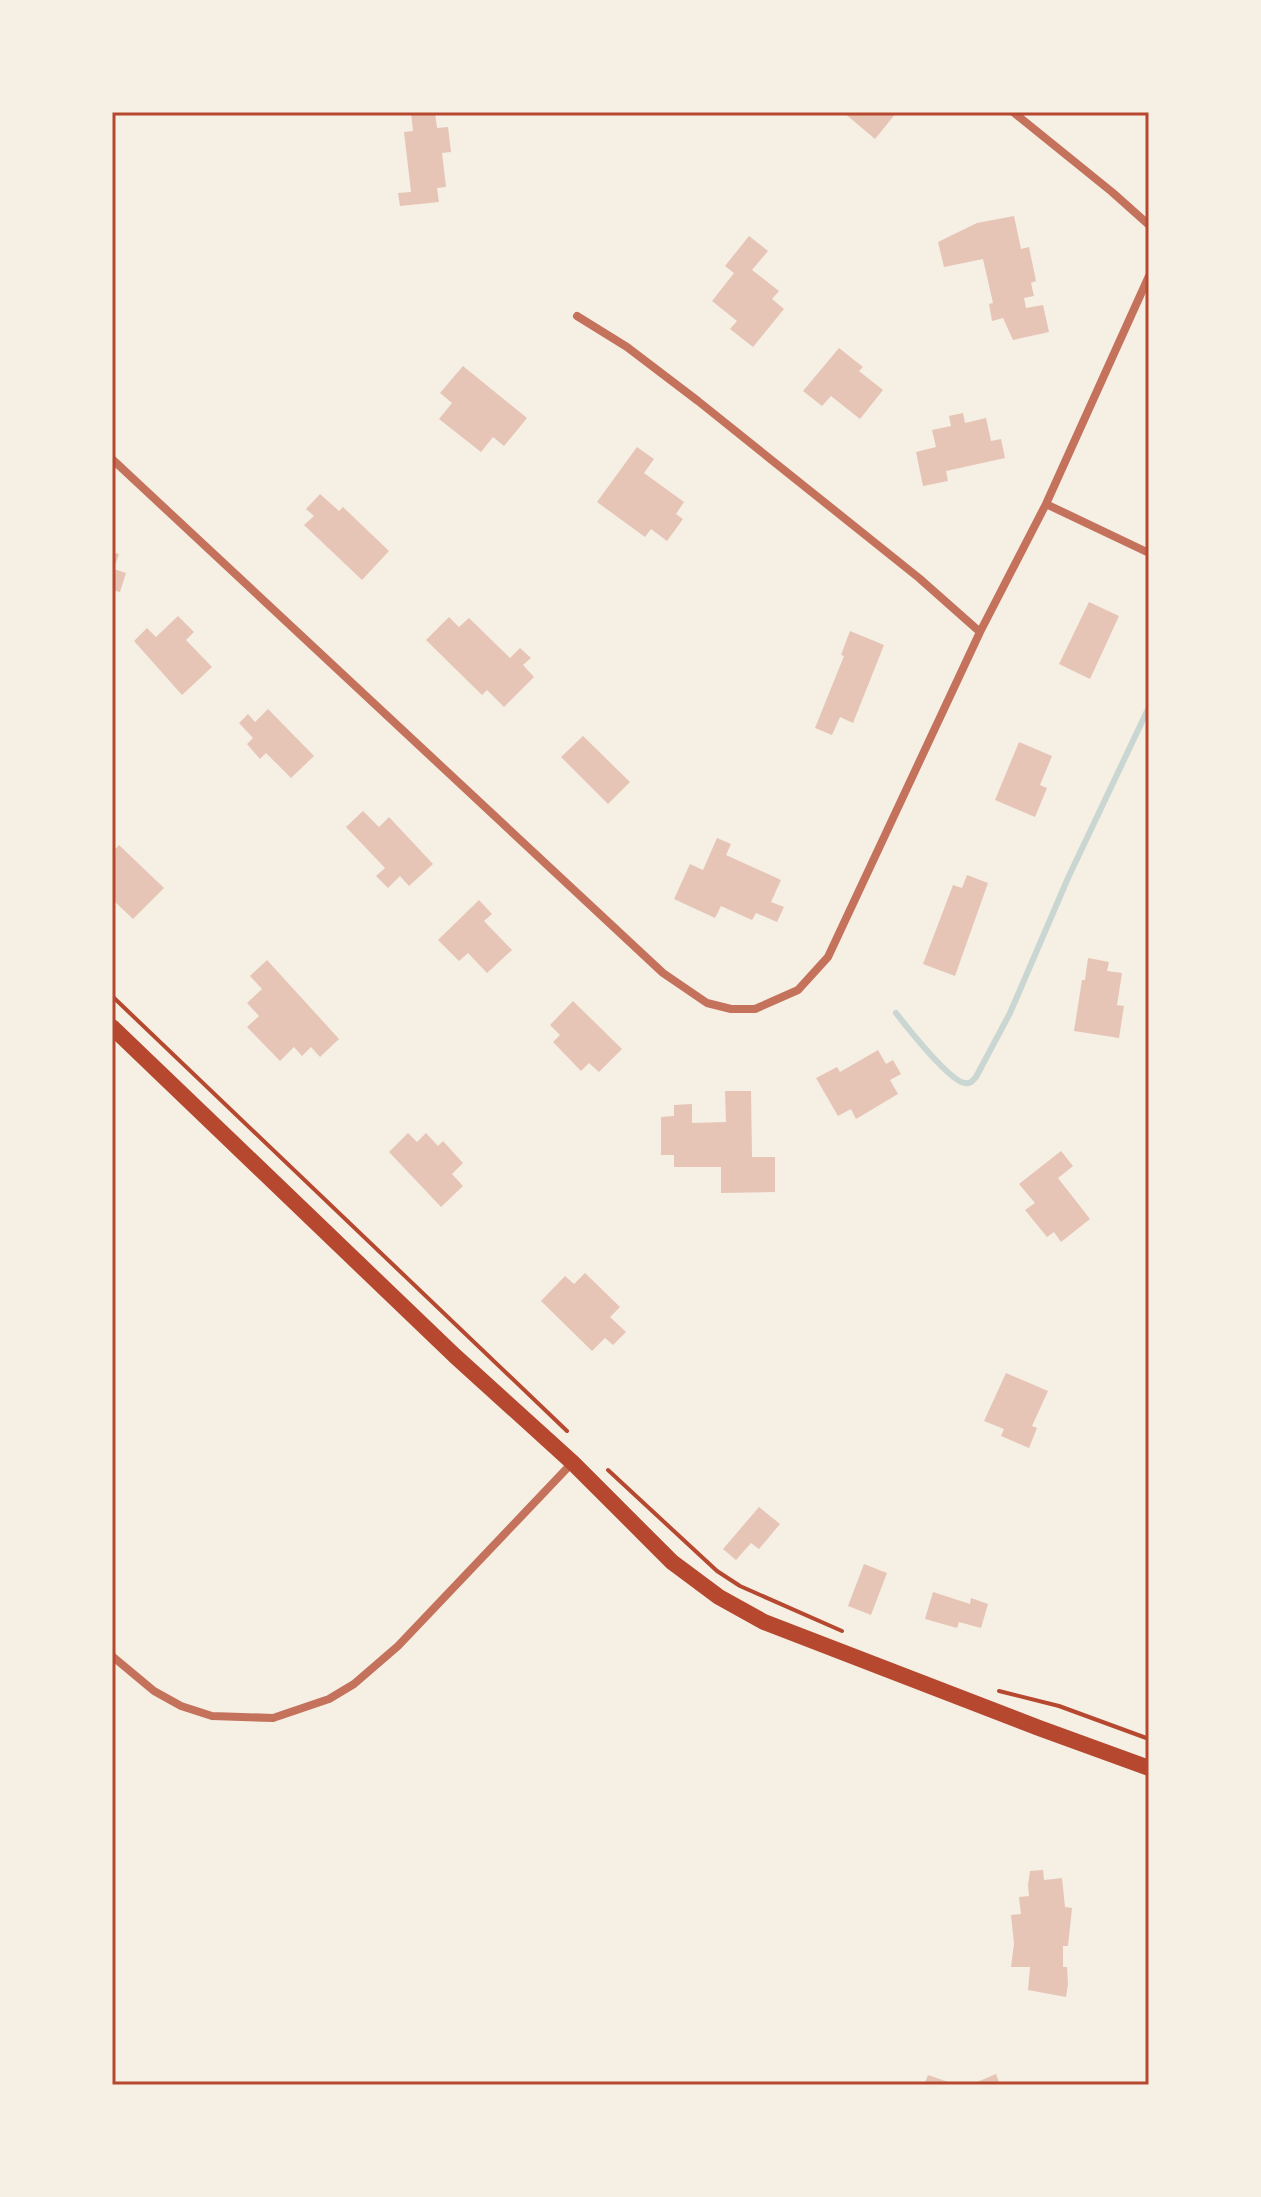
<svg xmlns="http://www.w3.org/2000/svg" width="1261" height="2197" font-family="Roboto,sans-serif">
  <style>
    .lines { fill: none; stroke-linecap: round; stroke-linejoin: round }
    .stream { stroke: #c9d6d2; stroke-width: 6 }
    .building { fill: #e6c5b7 }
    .path { stroke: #b5482f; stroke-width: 4 }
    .minor { stroke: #c5725c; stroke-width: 8 }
    .secondary { stroke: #b5482f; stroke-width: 16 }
    .neatline { fill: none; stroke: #b5482f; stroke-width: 3 }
  </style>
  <rect width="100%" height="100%" fill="#f6efe4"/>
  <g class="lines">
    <path class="stream" d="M896 1013C906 1026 950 1082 965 1083 971 1084 972 1081 976 1077L1010 1013 1068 878 1149 707"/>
  </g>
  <path class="building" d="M411 112H435L437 128 448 127 451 152 442 153 446 187 437 188 439 202 400 206 398 193 411 192 404 132 413 131Z
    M843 112H897L875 139Z
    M1014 216 1021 249 1029 247 1036 281 1031 283 1034 296 1024 298 1026 308 1043 305 1049 332 1013 340 1003 318 992 321 989 304 993 303 983 259 944 267 938 242 977 223Z
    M749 236 768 251 752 270 779 291 772 299 784 309 753 347 730 329 737 321 712 301 734 273 725 266Z
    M839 348 863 367 859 371 883 390 860 419 831 396 822 406 803 391Z
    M463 366 527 418 504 446 493 437 481 452 439 419 452 403 440 393Z
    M963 413 965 423 986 418 991 441 1001 439 1005 458 946 471 948 481 923 486 916 452 936 447 932 430 951 426 949 416Z
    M637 447 654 459 644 473 684 502 676 514 683 519 667 541 651 529 645 537 597 502Z
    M320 494 339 511 343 507 389 551 362 580 304 525 314 516 306 509Z
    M112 552 119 554 114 569 126 573 120 592 112 590Z
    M1089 602 1119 616 1090 679 1059 664Z
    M178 616 194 632 186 640 212 667 182 695 134 641 147 628 156 637Z
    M449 617 459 627 469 618 510 658 520 648 531 658 523 665 534 677 504 707 487 690 482 695 426 640Z
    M850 631 884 645 853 723 840 717 832 735 815 728 844 656 841 655Z
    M268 709 314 756 291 778 266 753 260 759 247 744 253 738 239 723 248 714 255 722Z
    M583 736 630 782 608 804 561 757Z
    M1019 742 1052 756 1040 785 1047 788 1035 817 995 800Z
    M363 811 379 827 389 817 433 864 409 886 400 876 388 888 376 876 385 868 346 827Z
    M717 838 731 844 726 855 781 880 771 902 784 907 777 922 756 913 752 920 721 906 715 918 674 899 690 864 703 870Z
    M119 845 164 888 133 919 112 899V852Z
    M967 875 988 883 955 976 923 964 953 885 962 888Z
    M479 900 492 914 484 921 512 950 487 973 468 953 459 961 438 940Z
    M1088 958 1109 962 1107 971 1122 973 1117 1005 1124 1006 1119 1038 1074 1031 1082 980H1085Z
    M267 960 339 1039 320 1057 311 1047 302 1056 294 1047 280 1061 247 1027 259 1016 247 1003 262 989 250 976Z
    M573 1001 622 1049 599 1072 589 1063 581 1071 553 1042 560 1035 550 1025Z
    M878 1050 886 1064 893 1060 901 1074 890 1080 898 1094 856 1119 851 1109 838 1116 816 1078 837 1067 840 1072Z
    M725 1091H751L752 1157H775V1192L721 1193V1167H674V1155H661V1117L674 1116V1105L692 1104V1123L726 1122Z
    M408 1133 417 1142 426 1133 438 1146 443 1141 463 1163 452 1174 463 1186 441 1207 389 1152Z
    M1061 1151 1073 1166 1058 1178 1090 1219 1061 1242 1054 1232 1047 1237 1025 1210 1035 1203 1019 1184Z
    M585 1273 620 1307 610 1317 626 1332 613 1345 605 1338 592 1351 541 1301 565 1276 574 1284Z
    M1006 1373 1048 1391 1032 1426 1037 1428 1029 1448 1001 1436 1004 1429 984 1421Z
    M759 1507 780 1524 759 1549 751 1543 736 1560 723 1549Z
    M864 1564 887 1573 871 1615 848 1606Z
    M933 1592 970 1604 971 1598 988 1604 981 1628 959 1622 957 1628 925 1619Z
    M1043 1870 1044 1880 1062 1878 1065 1907 1072 1908 1068 1946H1063V1967H1067L1068 1984 1066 1997 1028 1990 1030 1967H1011L1014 1944 1011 1915 1021 1914 1019 1897 1029 1896 1028 1885 1030 1871Z
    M996 2074 1000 2085H970Z
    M928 2075 954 2084V2085H924Z"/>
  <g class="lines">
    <path class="path" d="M112 996 567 1431
      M608 1470 717 1571 740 1586 842 1631
      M999 1691 1059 1706 1149 1739"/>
    <path class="minor" d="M1013 112 1112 192 1149 225
      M577 316 627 347 698 401 919 578 980 632
      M112 459 663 973 707 1003 731 1009H755L798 990 828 957 980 632 1046 504 1149 276
      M1046 504 1149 553
      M112 1656 154 1691 181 1706 212 1716 273 1718 329 1699 354 1684 398 1646 572 1463"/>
    <path class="secondary" d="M112 1027 455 1356 573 1463 672 1562 719 1597 764 1622 1039 1728 1149 1768"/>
  </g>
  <rect width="1261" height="2197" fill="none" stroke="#f6efe4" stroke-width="228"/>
  <rect x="114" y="114" width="1033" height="1969" class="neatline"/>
</svg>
